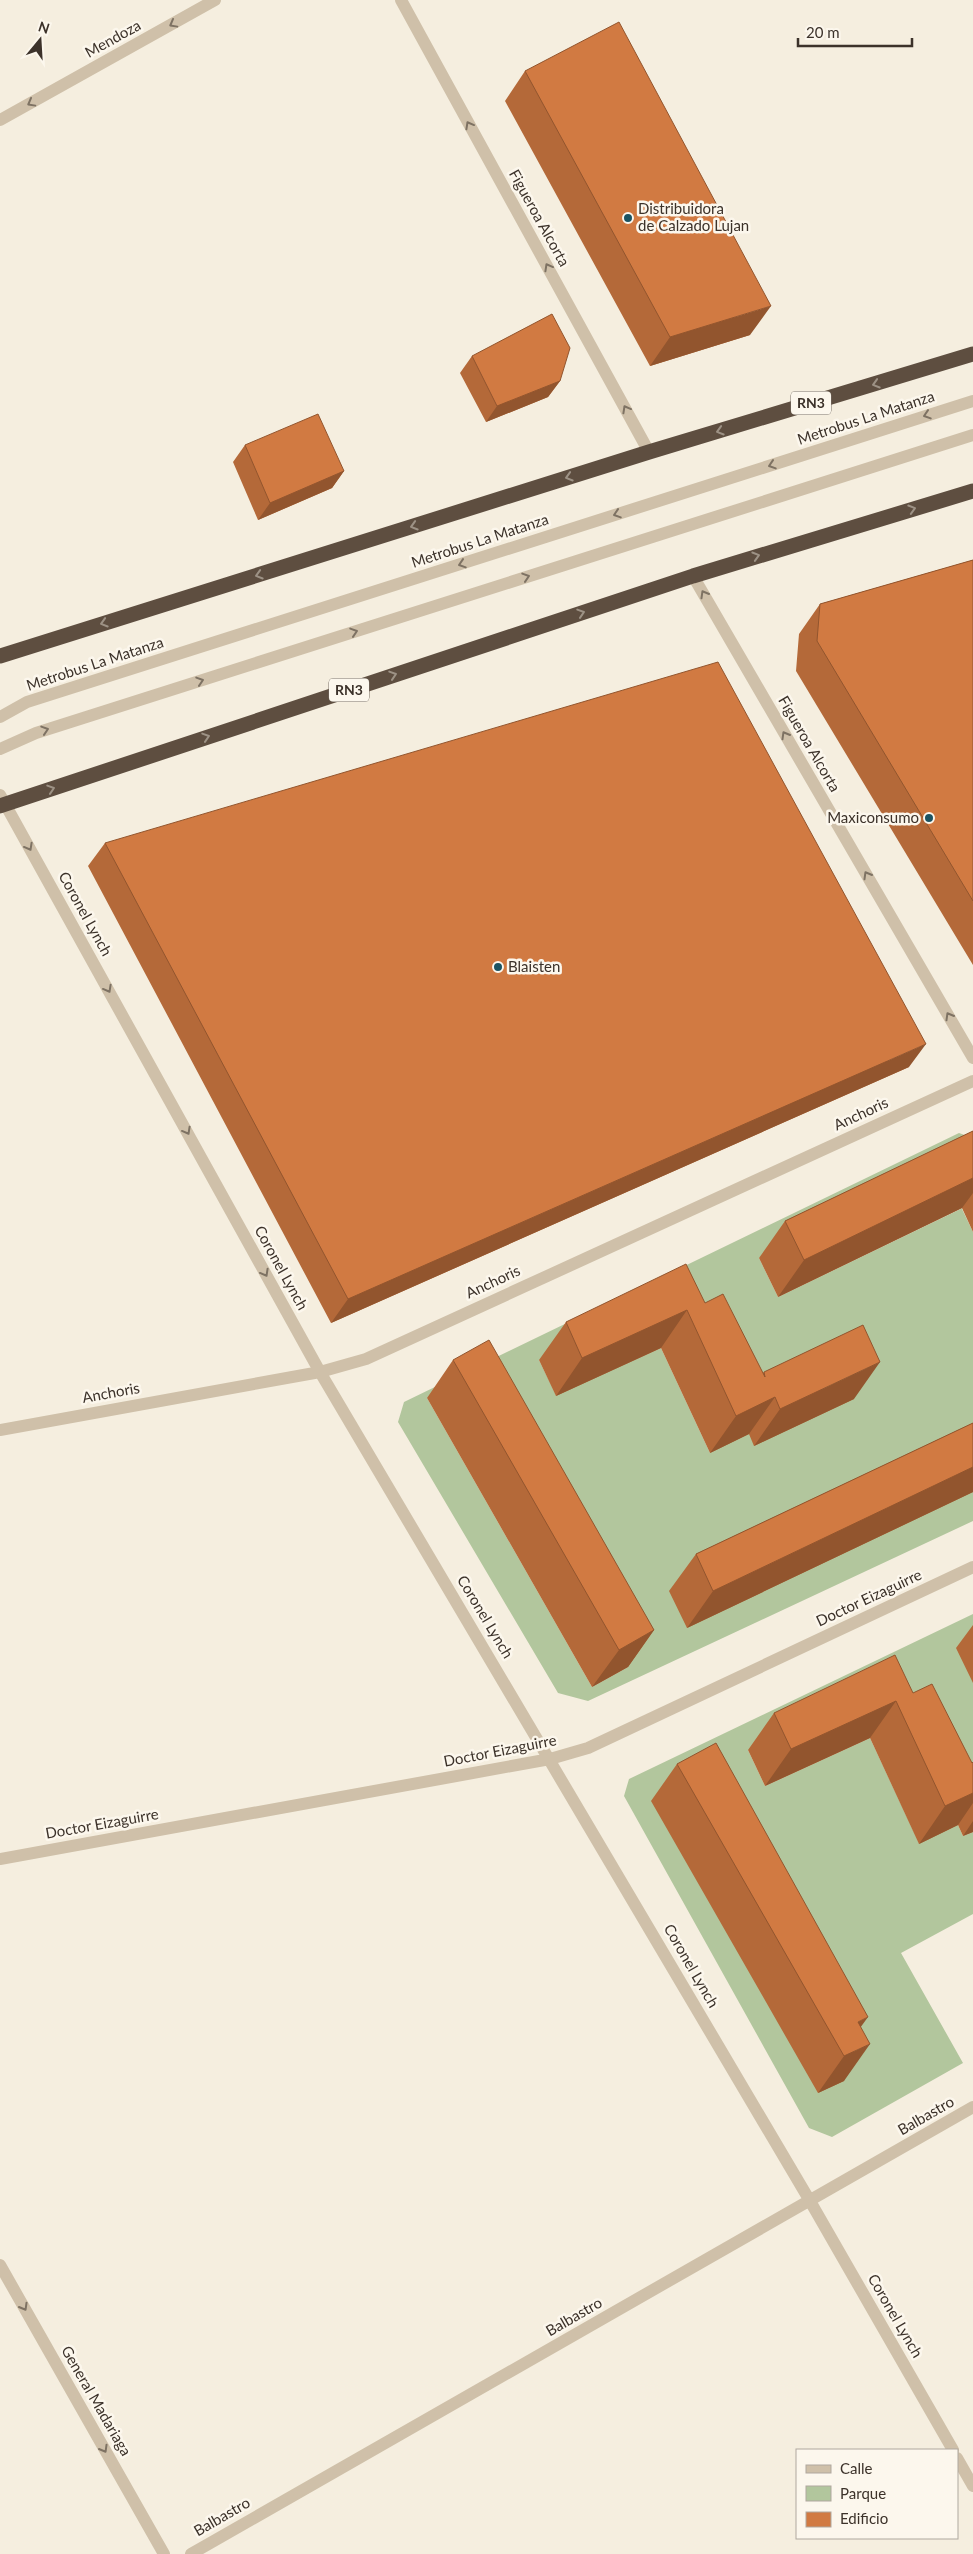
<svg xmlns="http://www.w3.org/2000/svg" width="973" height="2554" font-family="Lato,sans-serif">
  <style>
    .green { fill: #b2c69d; fill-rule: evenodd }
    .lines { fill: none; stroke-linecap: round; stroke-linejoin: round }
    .minor { stroke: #cfc0a9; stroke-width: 12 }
    .highway { stroke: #5e4e40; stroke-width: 15 }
    .wall { fill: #b46939 }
    .shaded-wall { fill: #92552e }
    .building { fill: #d17a42; stroke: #92552e }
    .oneway { stroke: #7e7263 }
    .oneway2 { stroke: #9d9285 }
    .poi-dot { fill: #1b5362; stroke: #fcf7ed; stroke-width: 2 }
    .labels { text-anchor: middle; stroke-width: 5; stroke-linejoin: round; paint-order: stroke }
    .shield { fill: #fcf7ed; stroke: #766d64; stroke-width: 1 }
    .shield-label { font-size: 14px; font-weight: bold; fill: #3c322a }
    .street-label { font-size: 15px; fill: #3c322a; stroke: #fcf7ed }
    .poi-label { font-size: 15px; fill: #3c322a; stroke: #fcf7ed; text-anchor: start }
  </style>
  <rect width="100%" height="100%" fill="#f5eedf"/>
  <path class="green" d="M959 1133 973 1138 759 1258 778 1297 973 1203 962 1209 973 1232V1521L588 1701 558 1693 398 1422 404 1402ZM697 1331 710 1453 661 1348 556 1395 539 1360ZM427 1398H428L628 1667 592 1687Z
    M973 1614V1787L958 1825 963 1836 973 1832V1914L901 1953 963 2063 832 2137 809 2128 624 1796 629 1779ZM906 1722 919 1843 870 1738 765 1786 748 1750Z"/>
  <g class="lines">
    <path class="minor" d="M401 0 649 452
      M0 120 215 0
      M693 576 973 1058
      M0 717 27 702 973 401
      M0 749 36 733 973 435
      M0 795 320 1372 810 2201 953 2450
      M0 1430 320 1372 366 1359 973 1081
      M0 1859 550 1759 588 1748 973 1567
      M0 2265 164 2554
      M957 2458 973 2486
      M191 2554 973 2107"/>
    <path class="highway" d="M0 656 649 452 973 354
      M0 806 693 576 973 491"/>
  </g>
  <path class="wall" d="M525 71 750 335 650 366 505 101Z
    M472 356 560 381 548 397 486 422 460 373Z
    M245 445 344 471 332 488 258 520 233 462Z
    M973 560V965L796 671 799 634 820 604Z
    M105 843 909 1067 331 1323 88 866Z
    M973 1131V1232L962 1208 778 1297 759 1258 785 1221Z
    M705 1303 763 1373 764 1372 854 1399 754 1446 749 1434 710 1453 661 1348 556 1396 539 1360 566 1322Z
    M453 1360 654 1630 628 1667 592 1687 427 1398Z
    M973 1423V1492L687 1628 669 1591 696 1554Z
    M973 1625V1683L956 1648Z
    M913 1693 972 1763 973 1762V1832L963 1836 958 1825 919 1844 870 1738 765 1786 748 1750 774 1713Z
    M677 1764 861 2027 844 2081 818 2093 651 1801Z"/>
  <path class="shaded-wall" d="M771 306 750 335 650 366 670 337Z
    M560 381 548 397 486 422 497 406Z
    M344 471 332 488 258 520 270 503Z
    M926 1044 909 1067 331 1323 348 1299Z
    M973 1178V1193L962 1208 778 1297 804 1260Z
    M687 1310 661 1348 556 1396 582 1358Z
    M880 1362 854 1399 754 1446 780 1409Z
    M775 1397 749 1434 710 1453 736 1416Z
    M973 1467V1492L687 1628 713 1591Z
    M654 1630 628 1667 592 1687 619 1650Z
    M896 1701 870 1738 765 1786 791 1749Z
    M973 1793V1803L958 1825 919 1844 945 1806Z
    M973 1821V1832L963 1836Z
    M868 2017 842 2053 858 2022Z
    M870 2044 844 2081 818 2093 844 2056Z"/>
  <path class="building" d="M619 22 771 306 670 337 525 71Z
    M552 314 570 348 560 381 497 406 472 356Z
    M318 414 344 471 270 503 245 445Z
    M973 560V901L817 641 820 604Z
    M718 662 926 1044 348 1299 105 843Z
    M973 1131V1178L804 1260 785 1221Z
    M686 1264 705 1303 723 1294 765 1377 764 1372 863 1325 880 1362 780 1409 775 1397 736 1416 687 1310 582 1358 566 1322Z
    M489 1340 654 1630 619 1650 453 1360Z
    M973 1423V1467L713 1591 696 1554Z
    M895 1655 913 1693 932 1684 972 1763 973 1762V1793L945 1806 896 1701 791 1749 774 1713Z
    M716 1743 868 2017 858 2022 870 2044 844 2056 677 1764Z"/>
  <defs><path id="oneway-chevron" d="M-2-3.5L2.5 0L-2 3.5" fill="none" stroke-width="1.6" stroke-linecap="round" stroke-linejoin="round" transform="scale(1.25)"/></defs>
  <g class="oneway">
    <use href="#oneway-chevron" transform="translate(173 24) rotate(151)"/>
    <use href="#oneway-chevron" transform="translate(31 103) rotate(151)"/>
    <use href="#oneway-chevron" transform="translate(469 125) rotate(-119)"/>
    <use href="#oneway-chevron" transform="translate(548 267) rotate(-119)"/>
    <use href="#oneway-chevron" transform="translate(626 409) rotate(-119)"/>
    <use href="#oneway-chevron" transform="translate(927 415) rotate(162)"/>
    <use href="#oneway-chevron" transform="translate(772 465) rotate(162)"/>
    <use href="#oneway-chevron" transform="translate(617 514) rotate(162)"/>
    <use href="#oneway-chevron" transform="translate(462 564) rotate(162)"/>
    <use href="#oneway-chevron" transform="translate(526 577) rotate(-18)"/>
    <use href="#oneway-chevron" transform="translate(704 594) rotate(-120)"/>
    <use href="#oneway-chevron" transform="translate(354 632) rotate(-18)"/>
    <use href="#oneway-chevron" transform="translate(200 681) rotate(-18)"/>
    <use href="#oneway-chevron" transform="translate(45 730) rotate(-18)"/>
    <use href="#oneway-chevron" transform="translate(785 735) rotate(-120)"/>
    <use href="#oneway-chevron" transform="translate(29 847) rotate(61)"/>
    <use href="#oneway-chevron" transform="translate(867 875) rotate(-120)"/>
    <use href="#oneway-chevron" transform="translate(108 989) rotate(61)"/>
    <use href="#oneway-chevron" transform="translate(949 1016) rotate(-120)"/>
    <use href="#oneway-chevron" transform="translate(187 1131) rotate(61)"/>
    <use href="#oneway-chevron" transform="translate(265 1273) rotate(61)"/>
    <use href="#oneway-chevron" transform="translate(24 2307) rotate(60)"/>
    <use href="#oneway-chevron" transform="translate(104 2449) rotate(60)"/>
  </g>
  <g class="oneway2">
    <use href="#oneway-chevron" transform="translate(876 384) rotate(163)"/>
    <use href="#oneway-chevron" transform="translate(720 431) rotate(163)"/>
    <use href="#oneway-chevron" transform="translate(569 477) rotate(163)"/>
    <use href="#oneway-chevron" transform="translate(912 509) rotate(-17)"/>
    <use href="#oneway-chevron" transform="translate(414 526) rotate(163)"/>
    <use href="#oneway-chevron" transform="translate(756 556) rotate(-17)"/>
    <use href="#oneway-chevron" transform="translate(259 575) rotate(163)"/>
    <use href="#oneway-chevron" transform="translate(581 613) rotate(-18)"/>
    <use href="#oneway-chevron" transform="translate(104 623) rotate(163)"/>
    <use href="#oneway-chevron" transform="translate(393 675) rotate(-18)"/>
    <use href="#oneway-chevron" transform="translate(206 737) rotate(-18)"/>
    <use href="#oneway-chevron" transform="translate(51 789) rotate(-18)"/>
  </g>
  <g class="poi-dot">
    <circle cx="628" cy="218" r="5"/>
    <circle cx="929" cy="818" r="5"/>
    <circle cx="498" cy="967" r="5"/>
  </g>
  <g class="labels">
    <g class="shield">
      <rect x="791" y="391.5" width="40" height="23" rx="4"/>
      <rect x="329" y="678.5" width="40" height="23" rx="4"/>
    </g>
    <g class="shield-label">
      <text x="811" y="408">RN3</text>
      <text x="349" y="695">RN3</text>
    </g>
    <g class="street-label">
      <text transform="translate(113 39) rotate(-29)" y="5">Mendoza</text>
      <text transform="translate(539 218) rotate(61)" y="5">Figueroa Alcorta</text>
      <text transform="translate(866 418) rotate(-18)" y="5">Metrobus La Matanza</text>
      <text transform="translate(480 541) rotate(-18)" y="5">Metrobus La Matanza</text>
      <text transform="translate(95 664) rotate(-18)" y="5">Metrobus La Matanza</text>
      <text transform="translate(809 744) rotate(60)" y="5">Figueroa Alcorta</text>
      <text transform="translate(85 914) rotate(61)" y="5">Coronel Lynch</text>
      <text transform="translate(861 1114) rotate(-25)" y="5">Anchoris</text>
      <text transform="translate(281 1268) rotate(61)" y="5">Coronel Lynch</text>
      <text transform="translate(493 1282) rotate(-25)" y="5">Anchoris</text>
      <text transform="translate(111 1393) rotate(-10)" y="5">Anchoris</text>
      <text transform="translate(869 1598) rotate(-25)" y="5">Doctor Eizaguirre</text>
      <text transform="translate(485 1617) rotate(59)" y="5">Coronel Lynch</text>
      <text transform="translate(500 1751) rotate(-11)" y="5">Doctor Eizaguirre</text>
      <text transform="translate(102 1824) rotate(-10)" y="5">Doctor Eizaguirre</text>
      <text transform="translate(691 1966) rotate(60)" y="5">Coronel Lynch</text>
      <text transform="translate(926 2116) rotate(-30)" y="5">Balbastro</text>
      <text transform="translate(895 2316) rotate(60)" y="5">Coronel Lynch</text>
      <text transform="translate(574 2317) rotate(-30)" y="5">Balbastro</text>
      <text transform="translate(96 2401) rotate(60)" y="5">General Madariaga</text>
      <text transform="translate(222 2517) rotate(-30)" y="5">Balbastro</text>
    </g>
    <g class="poi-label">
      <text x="638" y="214">Distribuidora<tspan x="638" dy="17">de Calzado Lujan</tspan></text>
      <text x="919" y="823" text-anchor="end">Maxiconsumo</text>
      <text x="508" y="972">Blaisten</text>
    </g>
  </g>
  <rect x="796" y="2449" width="162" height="90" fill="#fcf7ed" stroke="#afa89f"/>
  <rect x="806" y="2465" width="25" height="8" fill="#cfc0a9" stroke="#afa89f"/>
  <text x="840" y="2474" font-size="15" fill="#3c322a">Calle</text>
  <rect x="806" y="2486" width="25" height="15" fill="#b2c69d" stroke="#afa89f"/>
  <text x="840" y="2499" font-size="15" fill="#3c322a">Parque</text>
  <rect x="806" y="2512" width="25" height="15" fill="#d17a42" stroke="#afa89f"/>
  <text x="840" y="2524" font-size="15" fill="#3c322a">Edificio</text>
  <g transform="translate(40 40) rotate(18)" stroke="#fcf7ed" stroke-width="4" paint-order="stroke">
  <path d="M0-4L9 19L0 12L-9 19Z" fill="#3c322a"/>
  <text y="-8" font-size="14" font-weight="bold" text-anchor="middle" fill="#3c322a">N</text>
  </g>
  <path d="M798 38v8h114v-8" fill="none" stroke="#3c322a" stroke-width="2.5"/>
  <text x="806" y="38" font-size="15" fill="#3c322a" stroke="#fcf7ed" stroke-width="4" paint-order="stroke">20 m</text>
</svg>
